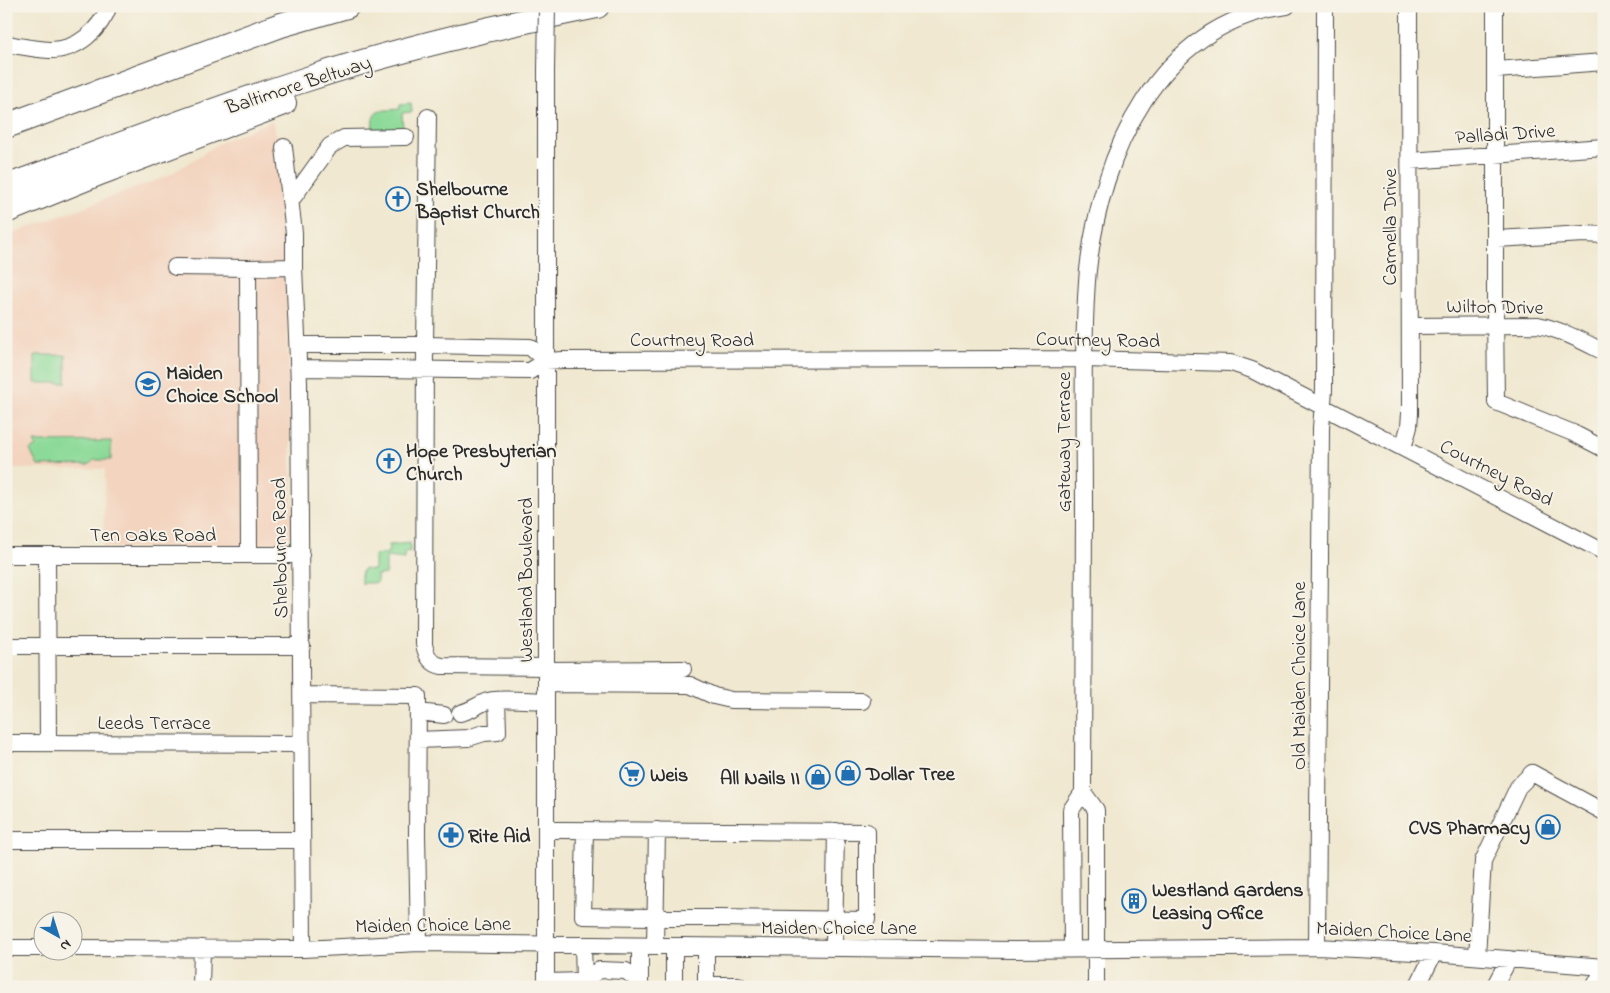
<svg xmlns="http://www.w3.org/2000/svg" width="1610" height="993" font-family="'Indie Flower',sans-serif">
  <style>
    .built { fill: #f3d4bf }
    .green { fill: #8cda99; stroke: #5c8262 }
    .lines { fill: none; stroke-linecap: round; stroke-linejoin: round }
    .minor-casing { stroke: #494744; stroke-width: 18 }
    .major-casing { stroke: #494744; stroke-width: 23 }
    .highway-casing { stroke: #494744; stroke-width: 26 }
    .minor { stroke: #fff; stroke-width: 16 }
    .major { stroke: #fff; stroke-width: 21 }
    .highway { stroke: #fff; stroke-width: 24 }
    .minor-bridge-casing { stroke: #494744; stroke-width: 18; stroke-linecap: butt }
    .minor-bridge { stroke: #fff; stroke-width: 16 }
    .labels { text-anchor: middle; stroke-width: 4; stroke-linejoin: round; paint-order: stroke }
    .street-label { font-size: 20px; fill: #2b2b2b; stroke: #f7f3e8 }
    .poi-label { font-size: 20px; font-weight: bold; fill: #2b2b2b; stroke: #f7f3e8; text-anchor: start }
  </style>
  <rect width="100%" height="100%" fill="#f7f3e8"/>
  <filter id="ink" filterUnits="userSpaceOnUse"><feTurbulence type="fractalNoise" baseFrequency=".02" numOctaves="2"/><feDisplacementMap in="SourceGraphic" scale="10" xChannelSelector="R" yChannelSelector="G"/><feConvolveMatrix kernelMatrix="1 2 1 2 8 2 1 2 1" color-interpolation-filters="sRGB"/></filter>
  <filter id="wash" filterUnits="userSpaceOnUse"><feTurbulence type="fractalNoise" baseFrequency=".0096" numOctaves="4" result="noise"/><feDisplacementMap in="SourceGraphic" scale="20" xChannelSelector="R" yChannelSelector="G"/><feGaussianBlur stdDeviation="1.12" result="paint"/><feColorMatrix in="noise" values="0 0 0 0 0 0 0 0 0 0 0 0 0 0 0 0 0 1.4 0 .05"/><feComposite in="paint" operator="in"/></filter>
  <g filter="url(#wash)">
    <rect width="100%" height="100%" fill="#f0e8d0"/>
    <path class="built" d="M272 121 279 143 285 230 293 531 291 536 281 545 274 547 103 548 105 469H6V236L168 176 221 142Z"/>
    <path class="green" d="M411 103 412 112 402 113 403 130H373C370 107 383 111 400 109V104Z
      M35 355H66V383H35Z
      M111 441V460H94L89 465 38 466 30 450 36 446 34 442Z
      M410 543V552H404V559L386 557V574L377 575V583H361V575L363 569 374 570V555L388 553 389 545Z"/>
  </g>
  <g filter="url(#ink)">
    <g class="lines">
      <g class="minor-casing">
        <path id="minor" d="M1495 6V308L1496 402 1573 433 1604 449
          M6 44C20 46 35 49 49 50 77 51 100 30 109 6
          M546 70V987
          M1496 70 1604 62
          M428 117 425 345 424 644C426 655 430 664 442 666L546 667
          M284 147 294 233V267L299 383 303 949
          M1410 161 1604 147
          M292 199 330 146 344 138 406 137
          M1496 239 1584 234 1604 235
          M175 267 248 268 294 267
          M248 268 249 555
          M1410 326 1538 325C1562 330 1582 341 1604 352
          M298 345H425L530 347 546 361
          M299 368 530 371 546 361 563 360 1084 359 1231 363 1252 370 1273 381 1604 552
          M1403 448 1409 427 1410 413 1409 6
          M6 555H301
          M47 555 48 743
          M6 646H302
          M546 670 683 669
          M546 684 690 685 714 696 731 700 862 701
          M302 695 418 696 417 835 419 943
          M418 712 444 715
          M460 713C470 711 476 706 485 702 497 697 531 701 546 701
          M418 740 468 738 484 733 498 732 497 700
          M6 743 302 744
          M1083 792 1096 810V987
          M546 830H560L867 832V920L583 916 585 830
          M6 840H302
          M583 945 584 981
          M640 946V982
          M655 946 657 830
          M706 947V987
          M1317 947 1321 428 1324 390 1325 6
          M6 948H42
          M72 948 303 949 419 943 1015 950 1317 947 1434 953 1604 967
          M834 948 836 831
          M1072 949 1071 810 1083 792C1083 697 1084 603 1084 509 1084 459 1083 408 1084 358 1085 329 1085 299 1088 270 1101 153 1157 24 1287 6
          M1477 956 1483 861 1518 787 1532 773 1604 812
          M584 981 599 970 626 971 640 982
          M546 982 584 981 583 987
          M706 985H738V987
          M201 987 202 948
          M674 987V947
          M1417 987 1434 953
          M1494 987 1509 959"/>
      </g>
      <g class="major-casing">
        <path id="major" d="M1597 987 1604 974"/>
      </g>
      <g class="highway-casing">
        <path id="highway" d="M6 126 281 25 347 6
          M6 187C104 151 202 113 301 81 398 49 497 26 597 6
          M6 211 102 172 284 103"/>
      </g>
      <use href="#minor" class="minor"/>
      <use href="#major" class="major"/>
      <use href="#highway" class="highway"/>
      <g class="minor-bridge-casing">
        <path id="minor-bridge" d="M546 70 547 6"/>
      </g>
      <use href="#minor-bridge" class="minor-bridge"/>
    </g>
  </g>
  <defs>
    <g id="church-ring" transform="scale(1.25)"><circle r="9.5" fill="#f7f3e8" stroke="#1f6fb2" stroke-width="1.5"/><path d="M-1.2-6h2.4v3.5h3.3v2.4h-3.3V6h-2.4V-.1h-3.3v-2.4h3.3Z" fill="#1f6fb2"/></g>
    <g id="school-ring" transform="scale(1.25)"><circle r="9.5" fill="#f7f3e8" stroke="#1f6fb2" stroke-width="1.5"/><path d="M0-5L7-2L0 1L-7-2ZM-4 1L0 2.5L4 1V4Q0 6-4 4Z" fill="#1f6fb2"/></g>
    <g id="shop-ring" transform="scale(1.25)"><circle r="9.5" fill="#f7f3e8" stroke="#1f6fb2" stroke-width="1.5"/><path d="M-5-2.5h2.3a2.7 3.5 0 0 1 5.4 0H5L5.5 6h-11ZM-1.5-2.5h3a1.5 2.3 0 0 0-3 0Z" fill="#1f6fb2"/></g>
    <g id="supermarket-ring" transform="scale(1.25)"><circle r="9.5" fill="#f7f3e8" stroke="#1f6fb2" stroke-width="1.5"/><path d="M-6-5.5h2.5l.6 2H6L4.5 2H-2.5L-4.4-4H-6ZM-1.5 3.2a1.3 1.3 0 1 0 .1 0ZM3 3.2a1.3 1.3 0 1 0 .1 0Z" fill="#1f6fb2"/></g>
    <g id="pharmacy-ring" transform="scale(1.25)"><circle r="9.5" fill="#f7f3e8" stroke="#1f6fb2" stroke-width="1.5"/><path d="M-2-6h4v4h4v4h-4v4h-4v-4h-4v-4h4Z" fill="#1f6fb2"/></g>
    <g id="building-ring" transform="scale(1.25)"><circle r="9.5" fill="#f7f3e8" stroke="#1f6fb2" stroke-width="1.5"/><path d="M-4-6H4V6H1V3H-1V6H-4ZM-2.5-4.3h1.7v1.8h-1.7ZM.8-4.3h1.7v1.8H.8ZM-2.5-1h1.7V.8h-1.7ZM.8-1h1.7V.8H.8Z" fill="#1f6fb2"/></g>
  </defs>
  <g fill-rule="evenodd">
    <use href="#church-ring" x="398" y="199"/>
    <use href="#school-ring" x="148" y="384"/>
    <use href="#church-ring" x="389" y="461"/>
    <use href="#shop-ring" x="848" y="773"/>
    <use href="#supermarket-ring" x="632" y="774"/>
    <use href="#shop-ring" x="818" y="777"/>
    <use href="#shop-ring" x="1548" y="827"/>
    <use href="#pharmacy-ring" x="451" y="835"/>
    <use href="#building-ring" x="1134" y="901"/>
  </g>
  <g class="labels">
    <g class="street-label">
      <text transform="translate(298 84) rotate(-18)" y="7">Baltimore Beltway</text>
      <text transform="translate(1505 133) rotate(-4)" y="7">Palladi Drive</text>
      <text transform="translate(1389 227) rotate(-90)" y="7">Carmella Drive</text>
      <text transform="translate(1495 306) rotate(1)" y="7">Wilton Drive</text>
      <text x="692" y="346">Courtney Road</text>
      <text transform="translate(1098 339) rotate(1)" y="7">Courtney Road</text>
      <text transform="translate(1063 442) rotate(-90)" y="7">Gateway Terrace</text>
      <text transform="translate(1497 472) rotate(27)" y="7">Courtney Road</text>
      <text x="153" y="541">Ten Oaks Road</text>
      <text transform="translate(279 548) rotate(-91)" y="7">Shelbourne Road</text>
      <text transform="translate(525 580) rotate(-90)" y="7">Westland Boulevard</text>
      <text transform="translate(1298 676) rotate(-90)" y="7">Old Maiden Choice Lane</text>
      <text x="154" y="729">Leeds Terrace</text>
      <text transform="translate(433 924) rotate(-1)" y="7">Maiden Choice Lane</text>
      <text x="839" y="934">Maiden Choice Lane</text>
      <text transform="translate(1394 931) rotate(3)" y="7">Maiden Choice Lane</text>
    </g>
    <g class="poi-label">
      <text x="416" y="195">Shelbourne<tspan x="416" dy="23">Baptist Church</tspan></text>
      <text x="166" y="379">Maiden<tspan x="166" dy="23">Choice School</tspan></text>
      <text x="406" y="457">Hope Presbyterian<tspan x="406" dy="23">Church</tspan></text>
      <text x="866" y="780">Dollar Tree</text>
      <text x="650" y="781">Weis</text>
      <text x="800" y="784" text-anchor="end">All Nails II</text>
      <text x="1530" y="834" text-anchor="end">CVS Pharmacy</text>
      <text x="468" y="842">Rite Aid</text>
      <text x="1152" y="896">Westland Gardens<tspan x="1152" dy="23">Leasing Office</tspan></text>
    </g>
  </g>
  <rect width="1610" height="993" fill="none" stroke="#f7f3e8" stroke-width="25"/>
  <g transform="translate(58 936) rotate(141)"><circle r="24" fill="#f7f3e8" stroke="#a5a39c"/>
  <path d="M0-4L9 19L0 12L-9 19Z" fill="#1f6fb2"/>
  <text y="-8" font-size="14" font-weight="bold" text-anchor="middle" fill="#2b2b2b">N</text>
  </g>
</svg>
